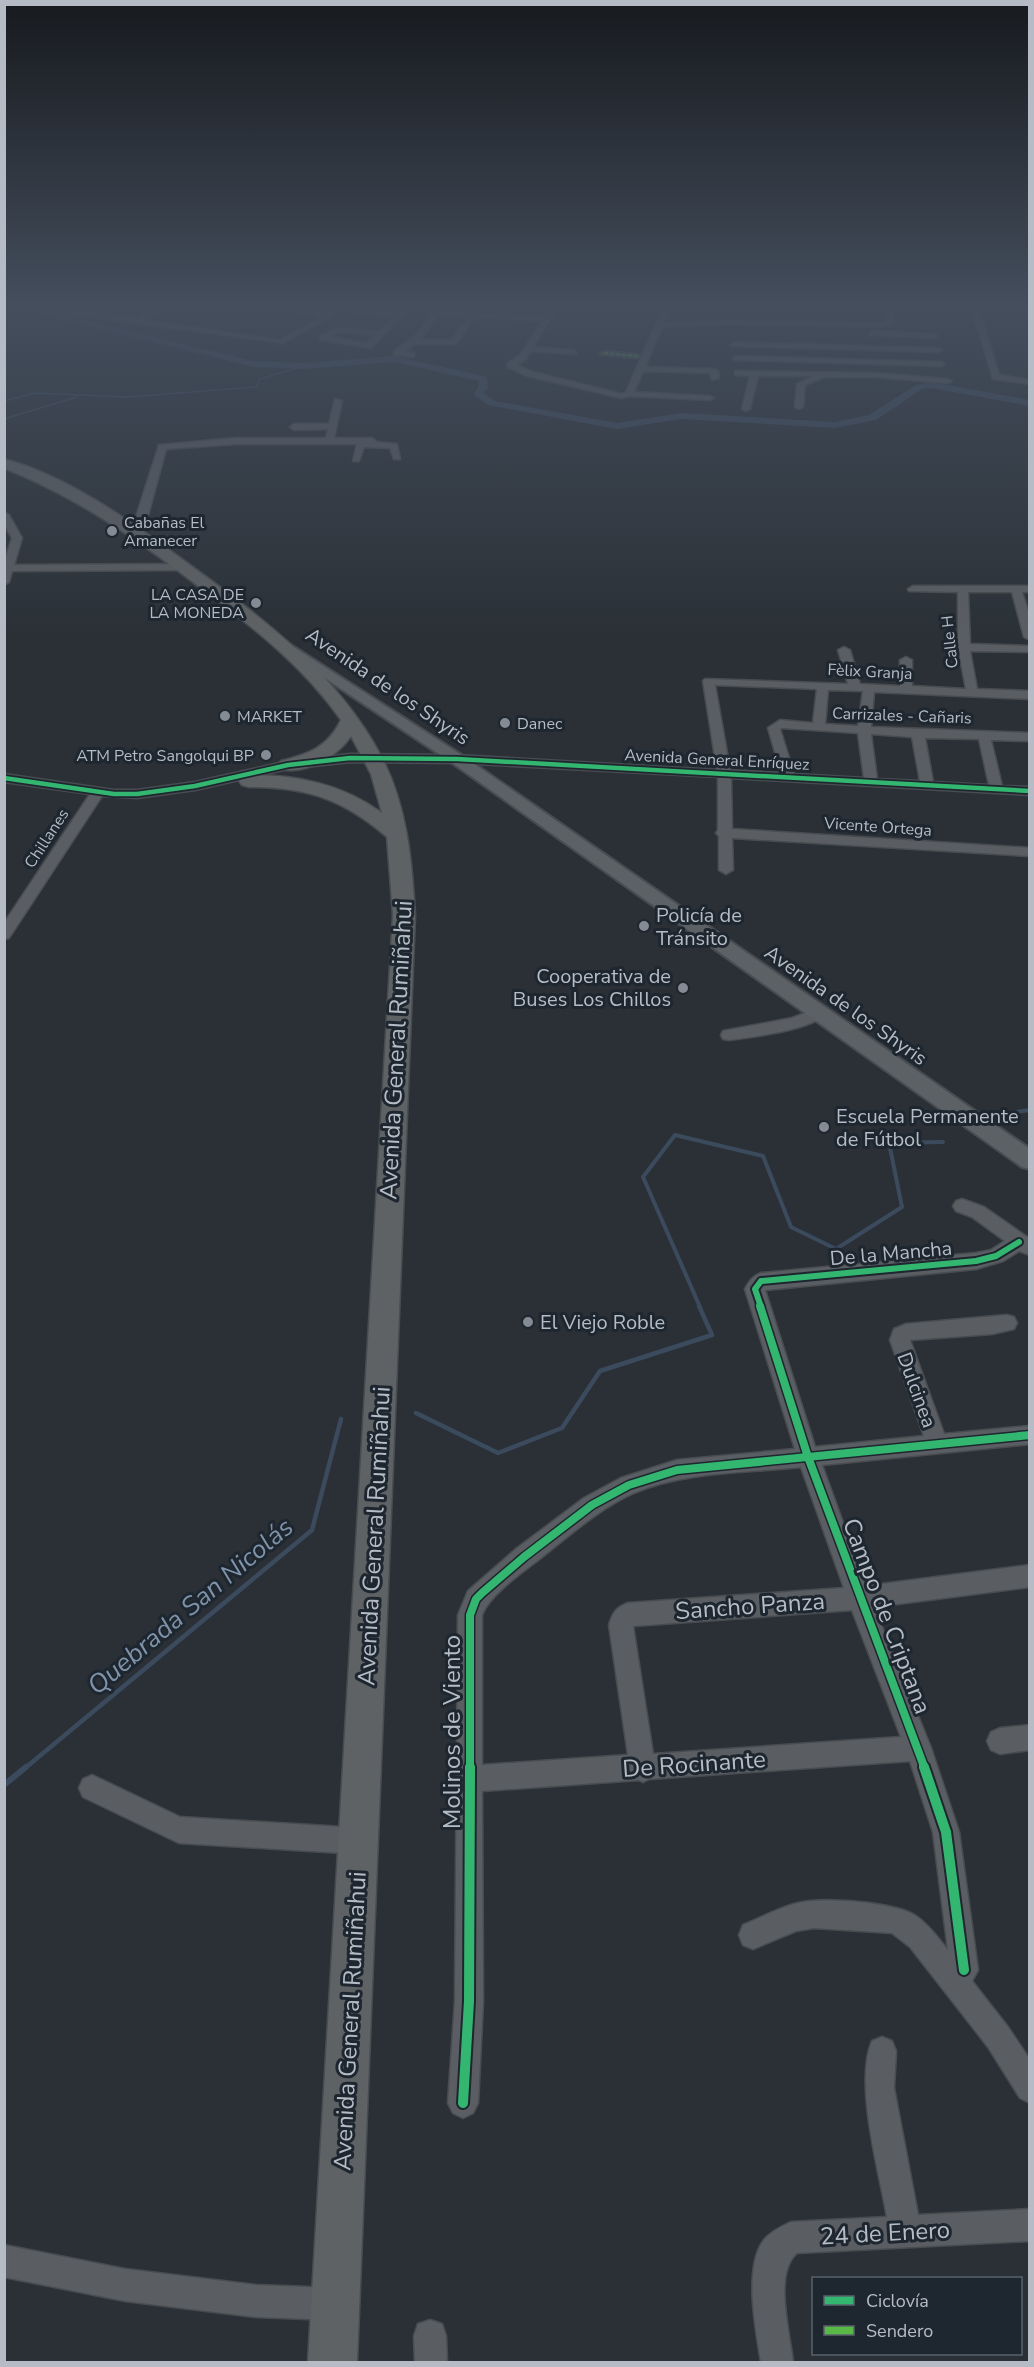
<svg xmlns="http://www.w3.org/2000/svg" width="1034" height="2367" font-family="'Nunito Sans',sans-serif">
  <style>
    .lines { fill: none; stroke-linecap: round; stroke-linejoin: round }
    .stream-far3 { stroke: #3b4a5d; stroke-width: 1.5 }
    .stream-far2 { stroke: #3b4a5d; stroke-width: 4 }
    .stream-far1 { stroke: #3b4a5d; stroke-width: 4.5 }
    .stream { stroke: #3b4a5d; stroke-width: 6 }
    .river { fill: #3b4a5d; fill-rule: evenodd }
    .minor-casing { stroke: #484c50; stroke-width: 3 }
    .major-casing { stroke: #484c52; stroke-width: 4 }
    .highway-casing { stroke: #474c51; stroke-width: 3 }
    .minor { fill: #5a5e63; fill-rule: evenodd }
    .major { fill: #5c6165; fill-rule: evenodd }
    .highway { fill: #5f6264; fill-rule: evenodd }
    .quiet { stroke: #58b947; stroke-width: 2; stroke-dasharray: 4 2; stroke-linecap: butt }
    .cycleway-far3-casing { stroke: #1e262f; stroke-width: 8 }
    .cycleway-far2-casing { stroke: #1e262f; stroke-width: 10 }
    .cycleway-far1-casing { stroke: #1e262f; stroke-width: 11 }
    .cycleway-casing { stroke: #1e262f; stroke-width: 14 }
    .cycleway-far3 { stroke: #33b770; stroke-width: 4.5 }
    .cycleway-far2 { stroke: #33b770; stroke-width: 6 }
    .cycleway-far1 { stroke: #33b770; stroke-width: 8 }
    .cycleway { stroke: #33b770; stroke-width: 10 }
    .poi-dot { fill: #848b94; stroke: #1e262f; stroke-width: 2 }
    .labels { text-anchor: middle; stroke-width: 6; stroke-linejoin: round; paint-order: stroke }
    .far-poi-label { font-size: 16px; fill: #b5bcc6; stroke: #1e262f; text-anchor: start }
    .far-street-label { font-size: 16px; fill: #b5bcc6; stroke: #1e262f }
    .street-label { font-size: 20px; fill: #b5bcc6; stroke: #1e262f }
    .poi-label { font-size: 20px; fill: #b5bcc6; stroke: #1e262f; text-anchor: start }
    .near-street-label { font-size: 24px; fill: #b5bcc6; stroke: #1e262f }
    .near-water-label { font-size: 26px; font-style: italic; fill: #7f93aa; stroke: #1e262f }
  </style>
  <rect width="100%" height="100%" fill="#2a3036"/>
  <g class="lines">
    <path class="stream-far3" d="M4 401 35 393 128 397 256 387 260 379 304 366
      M4 419 77 397"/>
    <path class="stream-far2" d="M990 1116 1030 1110
      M700 1307 643 1177 675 1135 763 1156 791 1227 836 1249 902 1207 889 1143 943 1142"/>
    <path class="stream-far1" d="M416 1413 498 1453 562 1428 600 1371 712 1335 699 1306
      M24 1769 312 1530 341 1419"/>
    <path class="stream" d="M4 1785 26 1767"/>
    <path class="river" d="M5 305H21L254 361 304 363 394 356 487 377 488 388 484 393 495 401 617 423 681 413 835 422 869 415 916 385 931 382 1030 400V406L931 388 922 389 876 420 835 428 681 419 617 429 488 405 473 394 478 388 479 381 394 362 304 369 254 367Z"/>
    <g class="minor-casing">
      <path id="minor" d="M46 305 137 319 163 305H172L145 320 280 340 323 316 258 305H278L328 313 336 305H344L331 316 281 344 277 342 60 313Z
        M438 305H445L441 311 545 317 552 305H559L533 347 574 350 577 354 530 351 526 359 517 365 533 372 622 394 626 392 664 305H671L664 323 727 320 884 323 887 322 883 305H890L895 323 884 327 727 324 662 327 645 367 714 369 718 371 719 378 712 380 710 373 643 371 634 392 710 396 714 398 710 400 629 396 622 398 527 376 508 367V363L520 355 542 321 475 317 456 344H414L404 352 414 353V357L394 355V351L416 335ZM438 315 468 317 451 340H420Z
        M971 305H978L999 375 1030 380V384L993 379Z
        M349 308 398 314 404 309 409 310 371 348 320 340V336L336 328 380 331 394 317 347 311ZM337 332 376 335 366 343 330 337Z
        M872 331 934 334 938 336 934 338 869 335Z
        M734 342 938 348 942 350 938 352 731 346Z
        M604 351 637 354 641 356 637 358 601 355 600 353Z
        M737 356 941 362 945 364 941 366 734 360 733 358Z
        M735 371 874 373 948 379 952 381 948 383 874 377H824L805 385 803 407 799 409 795 407 797 384 813 376H758L750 409 746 411 742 409 750 376 735 375Z
        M335 399 342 401 334 438H372L377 442 397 444 400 459H394L390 448 364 447 359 461H353L357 444H236L166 449 143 534 138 537 133 534 135 520 159 445 236 438H326L328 429 294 430 290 427 294 424H329Z
        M4 512 9 515 22 538 14 565 185 564 190 567 185 570 12 571 9 582 4 585V563L12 538 4 524Z
        M913 586H1030V592H1022L1030 617V640L1024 637 1012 592H968L970 644 1030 646V652L970 651 977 689 1030 691V699L874 692 871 727 1030 733V741L991 740 1002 786 1030 787V795L731 778 732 829 1030 848V856L732 838 733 870 726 874 719 870V836L716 833 718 830V777L457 763 350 762 288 769 195 790 137 798 102 796 9 938 4 939V923L90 794 4 782V774L114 790H137L195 782 288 761 350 754 457 755 717 770 703 681 705 679 848 684 838 650 844 647 850 650 860 684 900 686V660L906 657 912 660V686L966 689 958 647V592L909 591 908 589ZM715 685 817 689 813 723 780 720 768 728 781 773 730 770ZM828 690 863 691 858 726 825 724ZM782 728 858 733 864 778 794 774 780 729ZM871 734 912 737 920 781 877 779ZM925 738 979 739 989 785 933 782Z
        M818 1008 824 1009 826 1013C814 1030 750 1037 729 1040L723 1039 721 1035 723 1031 792 1018Z
        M962 1199 984 1207 1030 1239V1255L1019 1251 1003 1261 976 1269 765 1290 815 1447 924 1436 890 1340 894 1329 906 1324 1007 1315 1014 1317 1017 1323 1014 1329 992 1334 910 1340 944 1434 1030 1426V1444L822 1465 866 1586 1030 1565V1587L874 1607 931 1748 959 1832 978 1970 972 1981 1008 2027 1030 2060V2103L1020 2098 988 2047 910 1947 892 1933 814 1928 796 1931 753 1949 743 1945 739 1935 743 1925C760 1918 777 1909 794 1904 819 1896 896 1902 916 1916 929 1925 938 1938 948 1950L933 1832 910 1761 649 1779 643 1782 639 1780 482 1791 483 2001 478 2103 473 2113 463 2118 453 2113 448 2103 455 2001 458 1615 468 1591 516 1549 584 1498 621 1478 677 1460 795 1449 745 1289C749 1281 753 1276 761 1273L976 1253 991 1250 1005 1241 972 1217 956 1211 953 1206 956 1201ZM801 1467 844 1588 628 1603C616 1608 613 1612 609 1625L628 1755 482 1765V1615C489 1596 520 1574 537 1561 568 1537 598 1509 634 1493 685 1471 747 1473 801 1467ZM852 1610 901 1737 653 1754 633 1626Z
        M1030 1725V1750L1000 1754 991 1750 987 1741 991 1732 1000 1728Z
        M92 1775 180 1817 359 1828 368 1832 372 1841 368 1850 359 1854 179 1843 83 1797 79 1788 83 1779Z
        M882 2037 892 2041 896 2051 894 2088 918 2215 1030 2209V2241L797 2253C773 2273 790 2333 793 2362H761C756 2331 743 2267 764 2240 770 2232 782 2226 791 2222L887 2217C879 2171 854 2083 872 2041Z
        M4 2245 125 2269 256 2285 335 2288 346 2293 351 2304 346 2315 335 2320 256 2317 125 2301 4 2277Z
        M430 2320 442 2324 446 2336 447 2362H415L414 2336 418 2324Z"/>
    </g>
    <g class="major-casing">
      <path id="major" d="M280 638 463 756 1030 1149V1169L1022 1167 451 762 275 645 273 642Z"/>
    </g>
    <g class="highway-casing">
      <path id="highway" d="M4 459C65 475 129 520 179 557 256 613 336 671 381 756 407 805 412 861 415 915L357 2362H308L393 915 387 837C343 799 307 787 249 787L242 785 239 781 242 777 249 775C298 775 342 784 382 813L371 774 351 736C338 756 306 775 281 769L278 765 281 761C309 754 328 747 341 720 304 667 253 627 202 589 140 541 77 497 4 468Z"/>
    </g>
    <use href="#minor" class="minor"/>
    <use href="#major" class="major"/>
    <use href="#highway" class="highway"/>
    <path class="quiet" d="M604 353 637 356"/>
    <g class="cycleway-far3-casing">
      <path id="cycleway-far3" d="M4 778 114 794H137L195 786 288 765 350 758 457 759 1030 791"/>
    </g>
    <g class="cycleway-far2-casing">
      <path id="cycleway-far2" d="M761 1307 755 1289 761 1281 976 1261 996 1256 1019 1242"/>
    </g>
    <g class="cycleway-far1-casing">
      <path id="cycleway-far1" d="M760 1306 808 1457 925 1769
        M470 1769V1615L476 1599 482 1593 524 1557 592 1505 629 1485 677 1470 1030 1435"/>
    </g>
    <g class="cycleway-casing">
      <path id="cycleway" d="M924 1767 946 1832 964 1970
        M463 2103 469 2001 470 1767"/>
    </g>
    <use href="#cycleway-far3" class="cycleway-far3"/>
    <use href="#cycleway-far2" class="cycleway-far2"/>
    <use href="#cycleway-far1" class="cycleway-far1"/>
    <use href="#cycleway" class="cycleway"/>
  </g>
  <linearGradient id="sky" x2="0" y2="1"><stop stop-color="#171a1e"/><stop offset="0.48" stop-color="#444e5d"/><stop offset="1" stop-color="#444e5d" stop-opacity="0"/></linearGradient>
  <rect width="1034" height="637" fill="url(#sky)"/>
  <g class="poi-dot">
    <circle cx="112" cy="531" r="6"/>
    <circle cx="256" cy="603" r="6"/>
    <circle cx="225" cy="716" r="6"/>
    <circle cx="505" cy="723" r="6"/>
    <circle cx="266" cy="755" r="6"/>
    <circle cx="644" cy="926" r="6"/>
    <circle cx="683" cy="988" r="6"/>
    <circle cx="824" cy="1127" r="6"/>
    <circle cx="528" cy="1322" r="6"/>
  </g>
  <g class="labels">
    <g class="far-poi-label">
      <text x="124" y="528">Cabañas El<tspan x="124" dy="18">Amanecer</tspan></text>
      <text x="244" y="600" text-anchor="end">LA CASA DE<tspan x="244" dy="18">LA MONEDA</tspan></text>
      <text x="237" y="722">MARKET</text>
      <text x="517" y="729">Danec</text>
      <text x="254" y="761" text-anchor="end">ATM Petro Sangolqui BP</text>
    </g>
    <g class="far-street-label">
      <text transform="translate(949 642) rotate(-96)" y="6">Calle H</text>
      <text transform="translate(870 671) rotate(3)" y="6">Fèlix Granja</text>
      <text transform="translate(902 715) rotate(2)" y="6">Carrizales - Cañaris</text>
      <text transform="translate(717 759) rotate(3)" y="6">Avenida General Enríquez</text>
      <text transform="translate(878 826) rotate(4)" y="6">Vicente Ortega</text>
      <text transform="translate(46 838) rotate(-57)" y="6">Chillanes</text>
    </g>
    <g class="street-label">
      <text transform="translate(388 686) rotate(34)" y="7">Avenida de los Shyris</text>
      <text transform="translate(846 1005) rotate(35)" y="7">Avenida de los Shyris</text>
      <text transform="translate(891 1253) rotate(-5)" y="7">De la Mancha</text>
      <text transform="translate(917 1390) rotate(70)" y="7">Dulcinea</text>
    </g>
    <g class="poi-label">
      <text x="656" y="922">Policía de<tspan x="656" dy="23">Tránsito</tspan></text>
      <text x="671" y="983" text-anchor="end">Cooperativa de<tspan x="671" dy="23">Buses Los Chillos</tspan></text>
      <text x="836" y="1123">Escuela Permanente<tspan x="836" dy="23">de Fútbol</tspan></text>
      <text x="540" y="1329">El Viejo Roble</text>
    </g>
    <g class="near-street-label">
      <text transform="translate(396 1050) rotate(-87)" y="8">Avenida General Rumiñahui</text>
      <text transform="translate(374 1536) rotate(-87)" y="8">Avenida General Rumiñahui</text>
      <text transform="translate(750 1606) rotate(-4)" y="8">Sancho Panza</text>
      <text transform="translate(887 1616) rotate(69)" y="8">Campo de Criptana</text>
      <text transform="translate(452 1732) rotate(-90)" y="8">Molinos de Viento</text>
      <text transform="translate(694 1764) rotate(-4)" y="8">De Rocinante</text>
      <text transform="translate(350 2021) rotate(-87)" y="8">Avenida General Rumiñahui</text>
      <text transform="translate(885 2233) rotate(-3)" y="8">24 de Enero</text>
    </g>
    <g class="near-water-label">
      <text transform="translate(190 1606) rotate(-40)" y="9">Quebrada San Nicolás</text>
    </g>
  </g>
  <rect width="1034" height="2367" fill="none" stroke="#b5bcc6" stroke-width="12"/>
  <rect x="812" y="2277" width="210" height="78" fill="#1e262f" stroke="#5a626b" stroke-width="1.5"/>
  <rect x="824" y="2296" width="30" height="9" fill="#33b770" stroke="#5a626b" stroke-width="1.5"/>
  <text x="866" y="2307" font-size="18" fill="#b5bcc6">Ciclovía</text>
  <rect x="824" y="2326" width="30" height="9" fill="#58b947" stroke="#5a626b" stroke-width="1.5"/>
  <text x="866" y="2337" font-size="18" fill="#b5bcc6">Sendero</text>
</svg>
